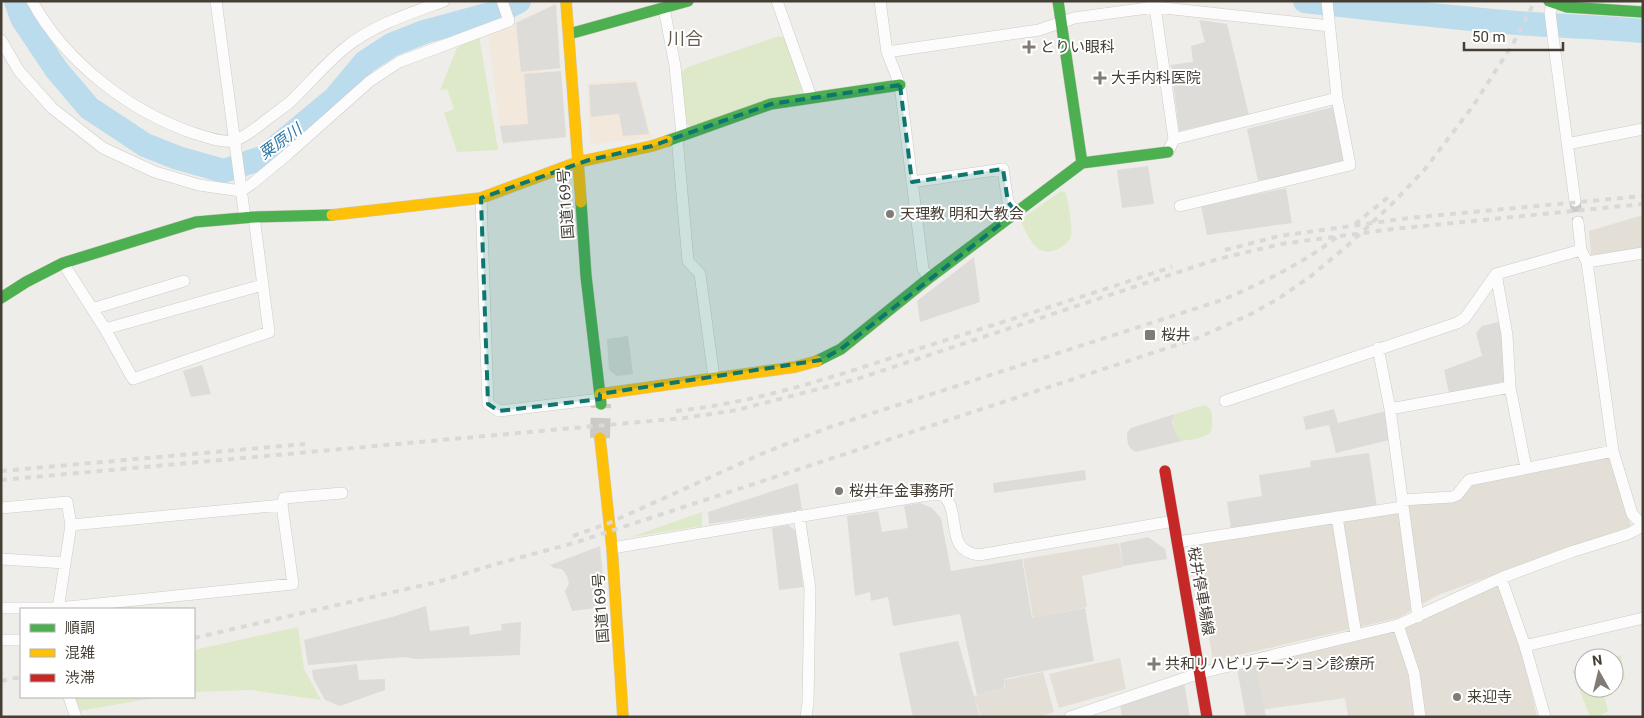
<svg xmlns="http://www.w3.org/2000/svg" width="1644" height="718" font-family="Roboto,'Noto Sans JP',sans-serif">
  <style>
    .residential { fill: #e3ded6 }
    .commercial { fill: #f2e8dc }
    .green { fill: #dee9c9 }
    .parking { fill: #dedcd9 }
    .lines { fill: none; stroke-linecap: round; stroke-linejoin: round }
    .river { stroke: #badcec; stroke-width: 24 }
    .street-tunnel { stroke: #cdcac5; stroke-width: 11; stroke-dasharray: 11 5.5; stroke-linecap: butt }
    .highway-tunnel { stroke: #cdcac5; stroke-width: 20; stroke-dasharray: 20 10; stroke-linecap: butt }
    .street-casing { stroke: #cdcbc7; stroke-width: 12 }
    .fast-casing { stroke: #cec9c0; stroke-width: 12 }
    .slow-casing { stroke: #cec9c0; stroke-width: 12 }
    .jam-casing { stroke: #cec9c0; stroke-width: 12 }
    .street { stroke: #fdfcfc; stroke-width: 11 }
    .fast { stroke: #4caf50; stroke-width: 11 }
    .slow { stroke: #ffc107; stroke-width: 11 }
    .jam { stroke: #c62828; stroke-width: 11 }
    .rail { stroke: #d9d9d8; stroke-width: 4; stroke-dasharray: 6 6; stroke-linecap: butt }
    .marked { fill: #0f766e; fill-opacity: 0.2; stroke: #0f766e; stroke-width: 4; stroke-dasharray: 10 6; stroke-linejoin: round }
    .poi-dot { fill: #807b74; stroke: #fff; stroke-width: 2 }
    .labels { text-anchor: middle; stroke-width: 4; stroke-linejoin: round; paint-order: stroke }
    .poi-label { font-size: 15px; fill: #453e35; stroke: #fff; text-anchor: start }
    .street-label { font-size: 15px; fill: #453e35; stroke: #fff }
    .water-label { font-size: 16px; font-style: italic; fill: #307aa5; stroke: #fff }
    .quarter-label { font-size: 18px; fill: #675b4d; stroke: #fff }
  </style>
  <rect width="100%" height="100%" fill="#efede9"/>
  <path class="residential" d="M1643 215V248L1591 255 1589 231Z
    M1609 455 1631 526 1438 595 1398 618 1213 661 1194 543 1399 512 1412 503 1457 499 1470 483Z
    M1119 543 1123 567 1082 576 1087 607 1033 618 1023 559Z
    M1499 584 1522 647 1537 717H1420L1401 629Z
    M1398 631 1412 673 1416 717H1348L1345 698 1260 710 1252 663Z
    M1120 658 1126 689 1059 708 1049 674Z
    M1043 672 1054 712 1040 717H981L974 696 1005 688 1004 680Z"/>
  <path class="commercial" d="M556 4 561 69 520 72 561 71 566 138 502 144 488 34Z
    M637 79 652 138 590 144 587 83Z"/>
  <path class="green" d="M479 35 498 150 457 152 444 113 454 109 447 89 440 90 457 48Z
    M779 36 785 38 803 88 799 95 690 127 687 124 680 73 688 67Z
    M1061 191 1066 193C1068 201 1073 229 1071 236 1069 242 1064 246 1058 249 1036 260 1028 235 1020 220Z
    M1204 405C1210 408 1212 410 1212 417 1212 422 1213 428 1210 433 1207 437 1184 442 1180 440 1172 436 1172 421 1175 414Z
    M702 512V526L631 537Z
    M298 627 304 669 321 700 250 690 194 692V650Z
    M1621 655 1625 679 1614 682V658H1610Z
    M1584 666V688H1602L1608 711 1599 717H1590L1572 670Z
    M74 697H159L79 711Z"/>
  <path class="parking" d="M556 4 560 68 521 72 516 23Z
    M1199 20 1227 24 1249 115 1179 131 1171 65 1193 62 1191 46 1205 42Z
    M561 71 566 137 503 143 500 126 528 124 524 74Z
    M636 82 649 134 623 136 619 114 591 117 589 85Z
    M1333 107 1344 162 1258 181 1247 129Z
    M1148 166 1154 204 1122 208 1117 170Z
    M1286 188 1292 223 1207 235 1201 206Z
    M974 257 980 302 920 322 917 301Z
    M1502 321 1507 381 1449 393 1444 370 1482 356 1476 333 1482 326Z
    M628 336 633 374 617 376 609 370 607 339Z
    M202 365 211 394 191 397 183 371Z
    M1334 409 1338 423 1386 411 1393 439 1336 453 1329 425 1306 430 1303 417Z
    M1175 414 1172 422 1176 435 1182 441 1136 452 1131 449 1128 444 1127 437V433L1131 428Z
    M1369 453 1377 507 1231 529 1227 502 1262 496 1259 475 1311 467 1310 461Z
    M1085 470 1086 480 994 493 993 483Z
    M798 483 802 510 709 524 708 512Z
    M920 503 932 508 941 518 951 571 1022 559 1032 618 1085 608 1094 661 1004 679V688L977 695 960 614 893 626 888 597 871 601 870 592 855 596 847 516 878 511 882 532 908 528 904 506Z
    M788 525 796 531 803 587 779 590 772 528Z
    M1148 537 1165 549 1167 559 1123 566 1120 543Z
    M600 546 606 607 572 611 565 591 569 584 567 576 562 569 554 568 550 565Z
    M426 606 430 631 469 626 470 635 502 630 501 624 521 622 520 655 415 659 406 657 308 665 304 640 392 617Z
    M958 641 980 717H913L899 653Z
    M357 664 359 680 385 679V690L340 706 325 700 313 678 312 670Z
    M1255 664 1266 717H1246L1237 669Z
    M1184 682 1190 717H1122L1120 703Z"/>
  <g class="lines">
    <path class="river" d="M16 1 22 18 56 69 89 108 145 145 178 158 224 171 264 157 335 98 365 62 391 45 424 32 501 11 519 1
      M1305 1C1375 9 1446 17 1517 23 1559 26 1601 27 1643 31"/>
    <path class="street-tunnel" d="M1575 201 1578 222"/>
    <path class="highway-tunnel" d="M600 438 601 404"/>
    <g class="street-casing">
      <path id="street" d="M32 1C65 62 130 112 196 134 207 137 224 144 236 140 247 136 256 128 265 121 273 115 281 109 289 103 308 85 325 64 345 48 373 25 411 13 444 1
        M216 1 245 218
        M777 1 811 97
        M880 1 887 52 900 85 923 269 929 278
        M1553 4 1550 12 1553 37 1575 201
        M1150 5 1155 7 1174 139
        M664 8 675 66 682 135
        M1 40 19 71 52 108 103 148 155 172 199 185 241 191 253 183 289 153 370 81 399 62 509 21 502 1
        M887 52 1039 30 1074 18 1155 7 1330 26
        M677 137 688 261 700 274 714 378
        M1567 144 1643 129
        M1168 152 1174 139 1337 98
        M912 182 1003 169 1008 202 1016 212
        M481 198 488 404 499 411 600 399
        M1180 206 1350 165 1337 98 1327 1
        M1581 250 1587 262 1613 451 1632 514 1643 525
        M1587 262 1643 253
        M63 263 105 329 262 285
        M1496 274 1507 335 1510 387 1526 468
        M92 309 184 281
        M105 329 133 379 269 332 254 217
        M1378 348 1390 409 1418 617
        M1225 401 1457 323 1465 318 1496 274 1581 250 1578 222
        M1390 409 1510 387
        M1402 500 1452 497 1457 495 1469 480 1613 451
        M282 505 284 498 342 493
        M1 508 67 502 71 525 58 609
        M799 516 810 588 808 702 806 717
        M1337 517 1356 635
        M1178 542 1402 507
        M612 548 928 495H944C946 498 949 502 950 505 958 526 949 551 979 555L1174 521
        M1 559 65 563
        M1501 578 1525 646 1545 717
        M1 608H58L293 584 282 505 71 525
        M1398 625 1414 673 1420 717
        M1 640H21
        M1525 646 1643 618
        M69 697 76 717
        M1070 717 1200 673 1398 625 1501 578 1571 552 1628 534 1643 526"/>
    </g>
    <g class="fast-casing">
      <path id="fast" d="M1058 1 1082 163
        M1549 1 1567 7 1643 12
        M569 34 688 1
        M667 141 771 104 900 85
        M581 202 586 276 601 404
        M1 298 26 282 63 263 196 222 254 217 332 215
        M817 361 841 349 929 278 1082 163 1168 152"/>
    </g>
    <g class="slow-casing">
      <path id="slow" d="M566 1 581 202
        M332 215 481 198 578 162 652 146 667 141
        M600 394 795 367 817 361
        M600 438 612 548 623 717"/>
    </g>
    <g class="jam-casing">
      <path id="jam" d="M1165 471 1207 717"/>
    </g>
    <use href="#street" class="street"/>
    <use href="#fast" class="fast"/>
    <use href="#slow" class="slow"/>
    <use href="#jam" class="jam"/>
    <path class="rail" d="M1355 224 1392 194
      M1225 250 1279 236 1409 218 1643 196
      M676 411C761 402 843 374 924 347 1007 321 1090 294 1172 267
      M1 471 305 444
      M1 480 684 418 737 410 857 379 1218 259 1281 244 1393 229 1643 204
      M573 536 609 523 766 452 830 427 1222 300C1262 283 1302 264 1337 237
      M194 638 437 582 496 564 574 543 1195 339 1251 314 1278 299 1311 276 1347 246 1392 204 1425 169 1473 106 1514 42 1535 1
      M1 681 21 677"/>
  </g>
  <path class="marked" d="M900 85 912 182 1003 169 1008 202 1016 212 841 349 821 360 600 394V399L499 411 488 404 481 198 589 160 652 146 771 104Z"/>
  <g class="poi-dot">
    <path d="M1026.5 39.5h5v5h5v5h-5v5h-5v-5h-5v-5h5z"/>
    <path d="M1097.5 70.5h5v5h5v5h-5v5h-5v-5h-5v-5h5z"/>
    <circle cx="890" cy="214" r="5"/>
    <rect x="1144" y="329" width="12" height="12" rx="2.5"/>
    <circle cx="839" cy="491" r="5"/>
    <path d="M1151.5 656.5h5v5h5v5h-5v5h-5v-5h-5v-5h5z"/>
    <circle cx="1457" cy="697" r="5"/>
  </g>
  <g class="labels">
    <g class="poi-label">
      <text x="1040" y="52">とりい眼科</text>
      <text x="1111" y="83">大手内科医院</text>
      <text x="900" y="219">天理教 明和大教会</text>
      <text x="1161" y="340">桜井</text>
      <text x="849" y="496">桜井年金事務所</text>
      <text x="1165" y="669">共和リハビリテーション診療所</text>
      <text x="1467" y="702">来迎寺</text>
    </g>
    <g class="street-label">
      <text transform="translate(566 204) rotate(-94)" y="5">国道169号</text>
      <text transform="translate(1201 591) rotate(80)" y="5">桜井停車場線</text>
      <text transform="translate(601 608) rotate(-94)" y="5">国道169号</text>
    </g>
    <g class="water-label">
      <text transform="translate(280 141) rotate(-36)" y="6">粟原川</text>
    </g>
    <g class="quarter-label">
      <text x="685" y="45">川合</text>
    </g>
  </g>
  <rect width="1644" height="718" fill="none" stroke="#453e35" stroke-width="5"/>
  <rect x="20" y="608" width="175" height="90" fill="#ffffff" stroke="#b5b2ae"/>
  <rect x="30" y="624" width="25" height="8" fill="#4caf50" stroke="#b5b2ae"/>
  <text x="65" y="633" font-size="15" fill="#453e35">順調</text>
  <rect x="30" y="649" width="25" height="8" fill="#ffc107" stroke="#b5b2ae"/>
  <text x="65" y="658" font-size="15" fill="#453e35">混雑</text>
  <rect x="30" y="674" width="25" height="8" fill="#c62828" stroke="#b5b2ae"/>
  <text x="65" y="683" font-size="15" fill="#453e35">渋滞</text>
  <g transform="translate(1599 673) rotate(352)"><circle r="24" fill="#ffffff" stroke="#b5b2ae"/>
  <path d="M0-4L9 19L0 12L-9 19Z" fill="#807b74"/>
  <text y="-8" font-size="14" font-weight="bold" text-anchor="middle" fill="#453e35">N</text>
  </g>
  <path d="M1464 42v8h99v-8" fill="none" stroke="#453e35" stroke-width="2.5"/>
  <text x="1472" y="42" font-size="15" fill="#453e35" stroke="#ffffff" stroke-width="4" paint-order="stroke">50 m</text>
</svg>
